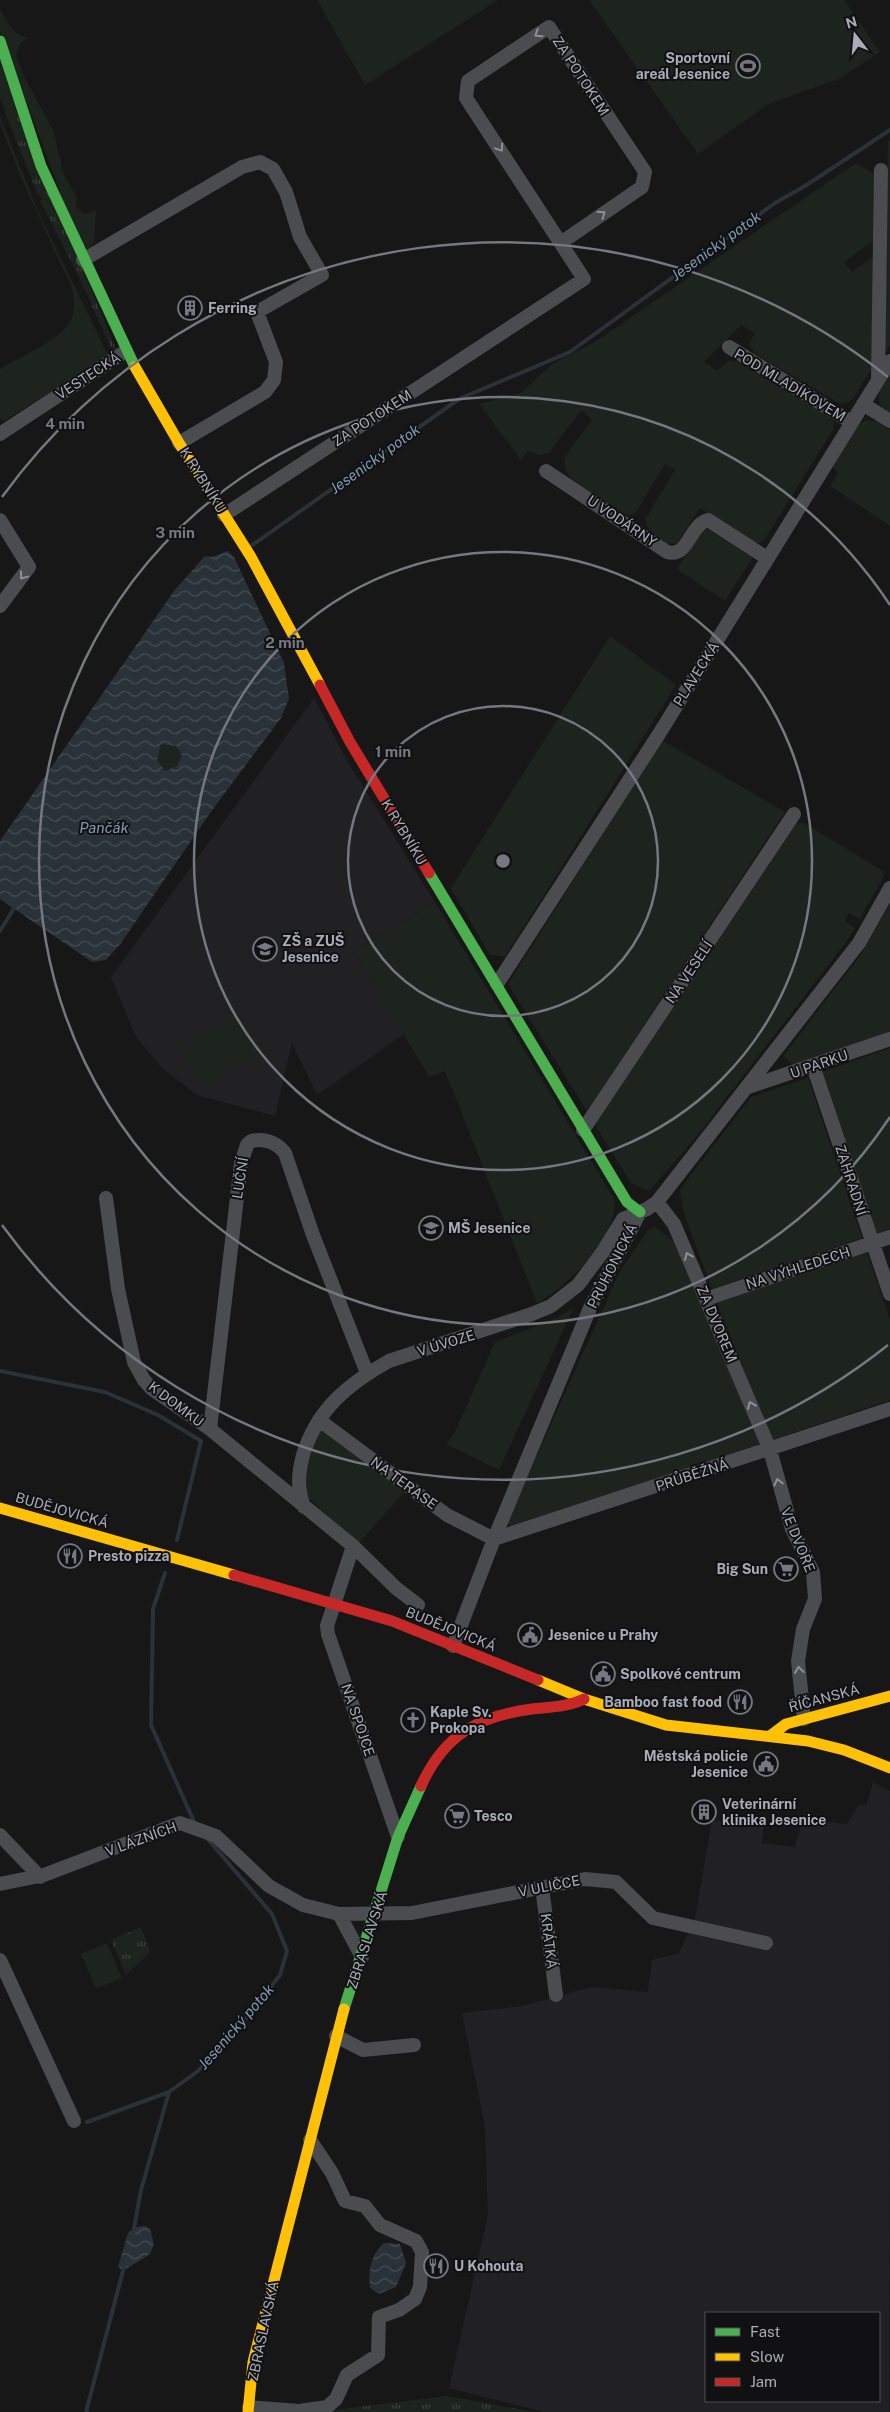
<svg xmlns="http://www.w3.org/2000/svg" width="890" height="2412" font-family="'Public Sans',sans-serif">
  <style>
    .built { fill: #212123; fill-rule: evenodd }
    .green { fill: #1d241e }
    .park { fill: url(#park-tufts) }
    .water { fill: url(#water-waves); fill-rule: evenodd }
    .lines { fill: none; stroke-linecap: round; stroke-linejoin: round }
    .stream { stroke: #2a3239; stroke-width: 4 }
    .street { stroke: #4b4c50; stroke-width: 14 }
    .fast { stroke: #4caf50; stroke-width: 11 }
    .slow { stroke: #ffc107; stroke-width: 11 }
    .jam { stroke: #c62828; stroke-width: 11 }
    .oneway { stroke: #8c9099 }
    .ring { fill: none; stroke: #757880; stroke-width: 2.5 }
    .labels { text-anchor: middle; stroke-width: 4; stroke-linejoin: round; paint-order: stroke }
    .poi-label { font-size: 14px; font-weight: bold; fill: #a8adb8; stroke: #111113; text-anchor: start }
    .street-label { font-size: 14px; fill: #a8adb8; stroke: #111113 }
    .water-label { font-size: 15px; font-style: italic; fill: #7f9bb3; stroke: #111113 }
    .centre { fill: #757880; stroke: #111113; stroke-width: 2.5 }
    .ring-label { font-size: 15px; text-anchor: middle; font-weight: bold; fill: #757880; stroke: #111113; stroke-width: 4; stroke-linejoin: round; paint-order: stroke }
  </style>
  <defs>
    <pattern id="park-tufts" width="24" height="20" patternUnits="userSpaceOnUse" patternTransform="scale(1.25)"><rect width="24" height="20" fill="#1d241e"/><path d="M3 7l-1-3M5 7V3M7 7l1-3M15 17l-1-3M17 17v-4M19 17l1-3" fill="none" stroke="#3b413d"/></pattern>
    <pattern id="water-waves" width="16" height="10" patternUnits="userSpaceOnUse" patternTransform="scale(1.25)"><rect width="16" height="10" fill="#2a3239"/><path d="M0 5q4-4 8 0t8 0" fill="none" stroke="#464d54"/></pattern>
  </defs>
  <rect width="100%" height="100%" fill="#171717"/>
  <path class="built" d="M314 698 349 764 435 902 354 951 404 1034 317 1095 292 1043 275 1116 197 1095 162 1068 136 1037 111 977Z
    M873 1782 890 1791 889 2412H544L449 2388 488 2215 485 2126 462 2013 522 2006 591 1987 648 1992 652 1960 679 1953 695 1918 712 1820 764 1824 762 1843 795 1847 801 1825 813 1827 824 1822 847 1824 859 1804 866 1806ZM706 2313H879V2401H706Z"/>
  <path class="green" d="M317 0H498L365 85Z
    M589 0H844L880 52 839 79 770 103 698 154Z
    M0 8C5 19 13 37 28 37L20 44 16 56 26 80 53 130 64 175 77 197 76 207 85 214 96 210 94 242 88 250 77 237 0 31Z
    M0 60 16 108 5 112 0 98Z
    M0 116 37 209 109 357 3 421 0 416V369C18 358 66 337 72 318 75 309 74 301 73 291L20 175 0 124Z
    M890 140V345L884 355 888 142Z
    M856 163 874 174 873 241 844 262 852 272 873 257 872 368 852 400 843 404 837 402 754 353 749 344 755 333 741 325 704 362 717 370 730 360 738 362 828 415 834 422 833 430 763 542 756 544 700 508 677 543 668 544C657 536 646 533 646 518L675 470 665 464 636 512 630 515 621 513C605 503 557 479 565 458 571 445 584 432 592 420L581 410 549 453 539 455 528 451 521 460 479 404 521 393 552 364 595 342Z
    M890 375V414C870 400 880 391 890 375Z
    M866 420 875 421 890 430V526L830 486 838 472 832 467 859 424Z
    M707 529 753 557 725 601 677 569 700 532Z
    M610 636 676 685 505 957 490 955 451 888Z
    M662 740 785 812 587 1111 508 984Z
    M161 744 176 746 182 757 177 766 165 771 157 760Z
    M802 822 883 871 884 876 860 919 849 913 845 921 855 928 846 942 697 1136 649 1191 631 1183 597 1128V1122L796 824Z
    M435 902 614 1199C620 1236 566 1288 537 1303L445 1071 429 1077 354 951Z
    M890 904V1032L794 1066 783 1056 862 953Z
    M238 1012 264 1049 206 1090 180 1053Z
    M890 1048V1229L877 1234 822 1072Z
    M808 1078 862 1238 712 1289 684 1214 680 1192 686 1181 751 1097Z
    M654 1226 675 1243 760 1444 512 1528 507 1522 620 1271 648 1230Z
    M867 1252 890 1320V1400L772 1440 717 1303Z
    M574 1307 499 1470 446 1444 455 1432 495 1342 557 1318Z
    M323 1430 406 1490 358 1544 307 1497C303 1481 308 1439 323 1430Z
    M107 1943 122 1978 96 1989 81 1954Z"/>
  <path class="park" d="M16 108 116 349 113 352 81 281 40 201 42 200 40 194 38 195 5 112Z
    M141 1927 150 1952 126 1975 111 1940Z
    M447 2396 535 2412H319Z"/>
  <path class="water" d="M228 551 234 557 284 663 289 699 281 718 210 813 121 943 106 960 92 962 0 899V841L174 591 205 556 212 557ZM161 744 176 746 182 756 177 766 165 771 157 760Z
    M145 2226 150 2229 154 2244 150 2254 123 2271 118 2267 128 2233 137 2227Z
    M384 2243 400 2244 406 2263 396 2287 379 2294 370 2288C368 2271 371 2254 384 2243Z"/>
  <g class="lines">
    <path class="stream" d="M251 546 459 399 570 352 775 203 805 186 890 130
      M0 931 16 905
      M0 1371 105 1392 158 1415 201 1441 177 1540
      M165 1573 153 1609 151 1725 195 1824
      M87 2122 169 2092
      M133 2234 141 2190 169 2092 198 2071 249 2015 280 1975 287 1951 272 1914 206 1837
      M86 2412 124 2267"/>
    <path class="street" d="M83 260 242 167 260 162 273 169 286 192 300 237 322 275 257 312 276 362 274 380 265 392 179 443
      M729 347 851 422
      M878 380 881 170
      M863 404 890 421
      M0 434 126 351
      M546 471 667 552C689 558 689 525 708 520L767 558
      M224 515 584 279 466 98 468 81 549 27 645 172 642 187 562 242
      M0 520 29 567 0 606
      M497 984 659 734 890 361
      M813 1066 890 1294
      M748 1087 890 1039
      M583 1130 794 814
      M106 1198 118 1289 134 1362 144 1380 152 1389 210 1429 353 1546 327 1626 328 1634 398 1837
      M657 1202 674 1224 770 1450 792 1529 813 1572 815 1599 803 1629 798 1661 804 1719
      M706 1299 890 1237
      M319 1420 447 1515 494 1539 890 1409
      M210 1429 241 1163 247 1145 251 1141C265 1138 276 1142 285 1153L313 1235 367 1373
      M304 1507C297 1488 298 1474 303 1455 317 1409 348 1384 389 1361L532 1314 551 1306 578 1285 602 1253 623 1219 647 1209 657 1202 859 943 890 888
      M353 1546 396 1588 418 1605
      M453 1646 494 1539 590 1308 640 1212
      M0 1835 40 1877
      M0 1884 44 1875 180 1823 216 1836 269 1886 303 1905 339 1914 412 1913 585 1879 616 1882 653 1918 766 1943
      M542 1887 556 1995
      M339 1914 362 1957
      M0 1960 74 2121
      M336 2036 363 2050 414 2045
      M249 2407 299 2411 327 2407 336 2399 347 2375 378 2355 379 2317 399 2310 415 2299 420 2287 422 2252 416 2241 380 2225 365 2206 345 2201 332 2173 310 2140"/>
    <path class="fast" d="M0 41 41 166 135 367
      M429 873 627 1202 640 1212
      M344 2009 398 1837 421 1786"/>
    <path class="slow" d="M135 367 179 443 251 557 320 685
      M0 1508 234 1575
      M538 1680 584 1699 666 1725 808 1741 844 1750 890 1768
      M770 1736 786 1724 890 1696
      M248 2412 253 2362 344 2009"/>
    <path class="jam" d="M320 685 350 742 429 873
      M234 1575 392 1621 538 1680
      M421 1786C444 1735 478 1716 532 1709 549 1707 568 1707 584 1699"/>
  </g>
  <defs><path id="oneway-chevron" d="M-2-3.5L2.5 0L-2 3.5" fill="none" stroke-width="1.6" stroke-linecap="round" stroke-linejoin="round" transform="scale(1.25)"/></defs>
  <g class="oneway">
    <use href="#oneway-chevron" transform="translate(538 34) rotate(147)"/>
    <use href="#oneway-chevron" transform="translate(500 148) rotate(56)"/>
    <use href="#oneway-chevron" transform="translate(602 214) rotate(-35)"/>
    <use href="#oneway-chevron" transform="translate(23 576) rotate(127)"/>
    <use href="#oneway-chevron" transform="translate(688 1256) rotate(-113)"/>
    <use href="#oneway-chevron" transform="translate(751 1405) rotate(-113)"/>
    <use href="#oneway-chevron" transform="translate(778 1482) rotate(-103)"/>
    <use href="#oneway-chevron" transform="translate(799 1670) rotate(-96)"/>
  </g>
  <g class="ring">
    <circle cx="503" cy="861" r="155"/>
    <circle cx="503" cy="861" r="309"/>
    <path d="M890 1117A464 464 0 1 1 890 605"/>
    <path d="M888 1345A619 619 0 0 1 2 1225M2 497A619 619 0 0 1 888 377"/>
  </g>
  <defs>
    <g id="stadium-ring" transform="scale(1.25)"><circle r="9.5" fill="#111113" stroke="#757880" stroke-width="1.5"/><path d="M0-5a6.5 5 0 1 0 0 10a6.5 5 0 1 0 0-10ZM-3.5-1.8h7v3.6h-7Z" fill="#757880"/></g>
    <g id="building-ring" transform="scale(1.25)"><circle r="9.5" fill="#111113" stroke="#757880" stroke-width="1.5"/><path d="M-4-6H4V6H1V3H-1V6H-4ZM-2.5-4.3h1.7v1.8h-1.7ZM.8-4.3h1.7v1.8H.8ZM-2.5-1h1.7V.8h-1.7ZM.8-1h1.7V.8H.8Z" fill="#757880"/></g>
    <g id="school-ring" transform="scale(1.25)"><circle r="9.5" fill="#111113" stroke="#757880" stroke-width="1.5"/><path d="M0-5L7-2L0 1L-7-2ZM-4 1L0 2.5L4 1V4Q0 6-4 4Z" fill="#757880"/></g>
    <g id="restaurant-ring" transform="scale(1.25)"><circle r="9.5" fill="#111113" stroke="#757880" stroke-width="1.5"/><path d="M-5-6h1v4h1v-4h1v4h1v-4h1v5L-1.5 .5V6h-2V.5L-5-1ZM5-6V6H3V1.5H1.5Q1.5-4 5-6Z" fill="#757880"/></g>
    <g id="supermarket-ring" transform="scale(1.25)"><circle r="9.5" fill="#111113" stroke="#757880" stroke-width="1.5"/><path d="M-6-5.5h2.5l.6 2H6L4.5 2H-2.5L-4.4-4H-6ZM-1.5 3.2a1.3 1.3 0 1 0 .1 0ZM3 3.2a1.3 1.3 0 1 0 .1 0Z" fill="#757880"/></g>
    <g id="civic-ring" transform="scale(1.25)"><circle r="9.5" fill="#111113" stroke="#757880" stroke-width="1.5"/><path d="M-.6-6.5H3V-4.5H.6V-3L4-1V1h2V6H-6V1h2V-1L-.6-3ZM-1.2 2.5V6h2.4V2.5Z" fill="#757880"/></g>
    <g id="church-ring" transform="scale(1.25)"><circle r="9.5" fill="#111113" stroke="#757880" stroke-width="1.5"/><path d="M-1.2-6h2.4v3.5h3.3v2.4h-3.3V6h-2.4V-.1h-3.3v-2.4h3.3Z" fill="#757880"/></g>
  </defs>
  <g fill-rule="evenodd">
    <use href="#stadium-ring" x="748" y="66"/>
    <use href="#building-ring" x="190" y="308"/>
    <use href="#school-ring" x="265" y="949"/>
    <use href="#school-ring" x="431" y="1228"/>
    <use href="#restaurant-ring" x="70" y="1556"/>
    <use href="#supermarket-ring" x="786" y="1569"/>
    <use href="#civic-ring" x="530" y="1635"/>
    <use href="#civic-ring" x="603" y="1674"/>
    <use href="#restaurant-ring" x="740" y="1702"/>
    <use href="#church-ring" x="413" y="1720"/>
    <use href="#civic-ring" x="766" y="1764"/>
    <use href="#building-ring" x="704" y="1812"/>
    <use href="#supermarket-ring" x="457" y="1816"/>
    <use href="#restaurant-ring" x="436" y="2266"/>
  </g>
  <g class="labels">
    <g class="poi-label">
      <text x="730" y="63" text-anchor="end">Sportovní<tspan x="730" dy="16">areál Jesenice</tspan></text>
      <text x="208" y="313">Ferring</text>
      <text x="282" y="946">ZŠ a ZUŠ<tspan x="282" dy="16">Jesenice</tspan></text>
      <text x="448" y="1233">MŠ Jesenice</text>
      <text x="88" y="1561">Presto pizza</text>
      <text x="768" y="1574" text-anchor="end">Big Sun</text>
      <text x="548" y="1640">Jesenice u Prahy</text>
      <text x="620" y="1679">Spolkové centrum</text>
      <text x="722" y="1707" text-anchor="end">Bamboo fast food</text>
      <text x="430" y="1717">Kaple Sv.<tspan x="430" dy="16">Prokopa</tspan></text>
      <text x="748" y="1761" text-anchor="end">Městská policie<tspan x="748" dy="16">Jesenice</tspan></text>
      <text x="722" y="1809">Veterinární<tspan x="722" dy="16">klinika Jesenice</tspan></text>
      <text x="474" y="1821">Tesco</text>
      <text x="454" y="2271">U Kohouta</text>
    </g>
    <g class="street-label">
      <text transform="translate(581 76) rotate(57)" y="5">ZA POTOKEM</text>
      <text transform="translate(88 376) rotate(-33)" y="5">VESTECKÁ</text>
      <text transform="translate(790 385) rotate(31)" y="5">POD MLADÍKOVEM</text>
      <text transform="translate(372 418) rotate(-33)" y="5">ZA POTOKEM</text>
      <text transform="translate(203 480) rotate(58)" y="5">K RYBNÍKU</text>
      <text transform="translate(622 521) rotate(34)" y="5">U VODÁRNY</text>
      <text transform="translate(696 674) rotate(-58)" y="5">PLAVECKÁ</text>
      <text transform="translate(404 832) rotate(59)" y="5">K RYBNÍKU</text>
      <text transform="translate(689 972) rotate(-56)" y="5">NA VESELÍ</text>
      <text transform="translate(819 1064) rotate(-19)" y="5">U PARKU</text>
      <text transform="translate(240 1178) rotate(-81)" y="5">LUČNÍ</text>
      <text transform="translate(851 1180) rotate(72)" y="5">ZAHRADNÍ</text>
      <text transform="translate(612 1266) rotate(-63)" y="5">PRŮHONICKÁ</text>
      <text transform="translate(798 1268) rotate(-18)" y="5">NA VÝHLEDECH</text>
      <text transform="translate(717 1324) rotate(67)" y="5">ZA DVOREM</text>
      <text transform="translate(446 1343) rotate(-17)" y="5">V ÚVOZE</text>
      <text transform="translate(176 1404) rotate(37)" y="5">K DOMKU</text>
      <text transform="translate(692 1475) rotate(-18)" y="5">PRŮBĚŽNÁ</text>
      <text transform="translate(404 1483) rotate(36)" y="5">NA TERASE</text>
      <text transform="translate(62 1510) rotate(16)" y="5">BUDĚJOVICKÁ</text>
      <text transform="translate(798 1540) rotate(68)" y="5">VE DVOŘE</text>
      <text transform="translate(451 1629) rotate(22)" y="5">BUDĚJOVICKÁ</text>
      <text transform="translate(824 1698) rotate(-15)" y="5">ŘÍČANSKÁ</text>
      <text transform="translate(358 1720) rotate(71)" y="5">NA SPOJCE</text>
      <text transform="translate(141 1839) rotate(-20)" y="5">V LÁZNÍCH</text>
      <text transform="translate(549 1886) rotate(-11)" y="5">V ULIČCE</text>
      <text transform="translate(367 1940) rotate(-72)" y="5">ZBRASLAVSKÁ</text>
      <text transform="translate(549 1941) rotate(83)" y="5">KRÁTKÁ</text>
      <text transform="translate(263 2331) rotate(-78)" y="5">ZBRASLAVSKÁ</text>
    </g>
    <g class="water-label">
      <text transform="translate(716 246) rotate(-36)" y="5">Jesenický potok</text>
      <text transform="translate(375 459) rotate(-36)" y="5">Jesenický potok</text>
      <text x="104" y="833">Pančák</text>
      <text transform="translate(236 2027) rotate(-49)" y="5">Jesenický potok</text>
    </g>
  </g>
  <circle cx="503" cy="861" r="8" class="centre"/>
  <g class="ring-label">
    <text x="65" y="429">4 min</text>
    <text x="175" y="538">3 min</text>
    <text x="285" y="648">2 min</text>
    <text x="393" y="757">1 min</text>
  </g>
  <rect x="705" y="2312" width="175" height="90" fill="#111113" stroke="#4d4f55"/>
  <rect x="715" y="2328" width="25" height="8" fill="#4caf50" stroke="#4d4f55"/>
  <text x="750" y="2337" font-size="15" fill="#a8adb8">Fast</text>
  <rect x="715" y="2353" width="25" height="8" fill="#ffc107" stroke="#4d4f55"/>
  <text x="750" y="2362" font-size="15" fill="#a8adb8">Slow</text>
  <rect x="715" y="2378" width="25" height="8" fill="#c62828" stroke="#4d4f55"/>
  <text x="750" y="2387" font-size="15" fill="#a8adb8">Jam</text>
  <g transform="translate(855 35) rotate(344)" stroke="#111113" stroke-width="4" paint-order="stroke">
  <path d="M0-4L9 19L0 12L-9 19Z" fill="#a8adb8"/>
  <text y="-8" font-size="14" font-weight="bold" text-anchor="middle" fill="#a8adb8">N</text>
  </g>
</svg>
